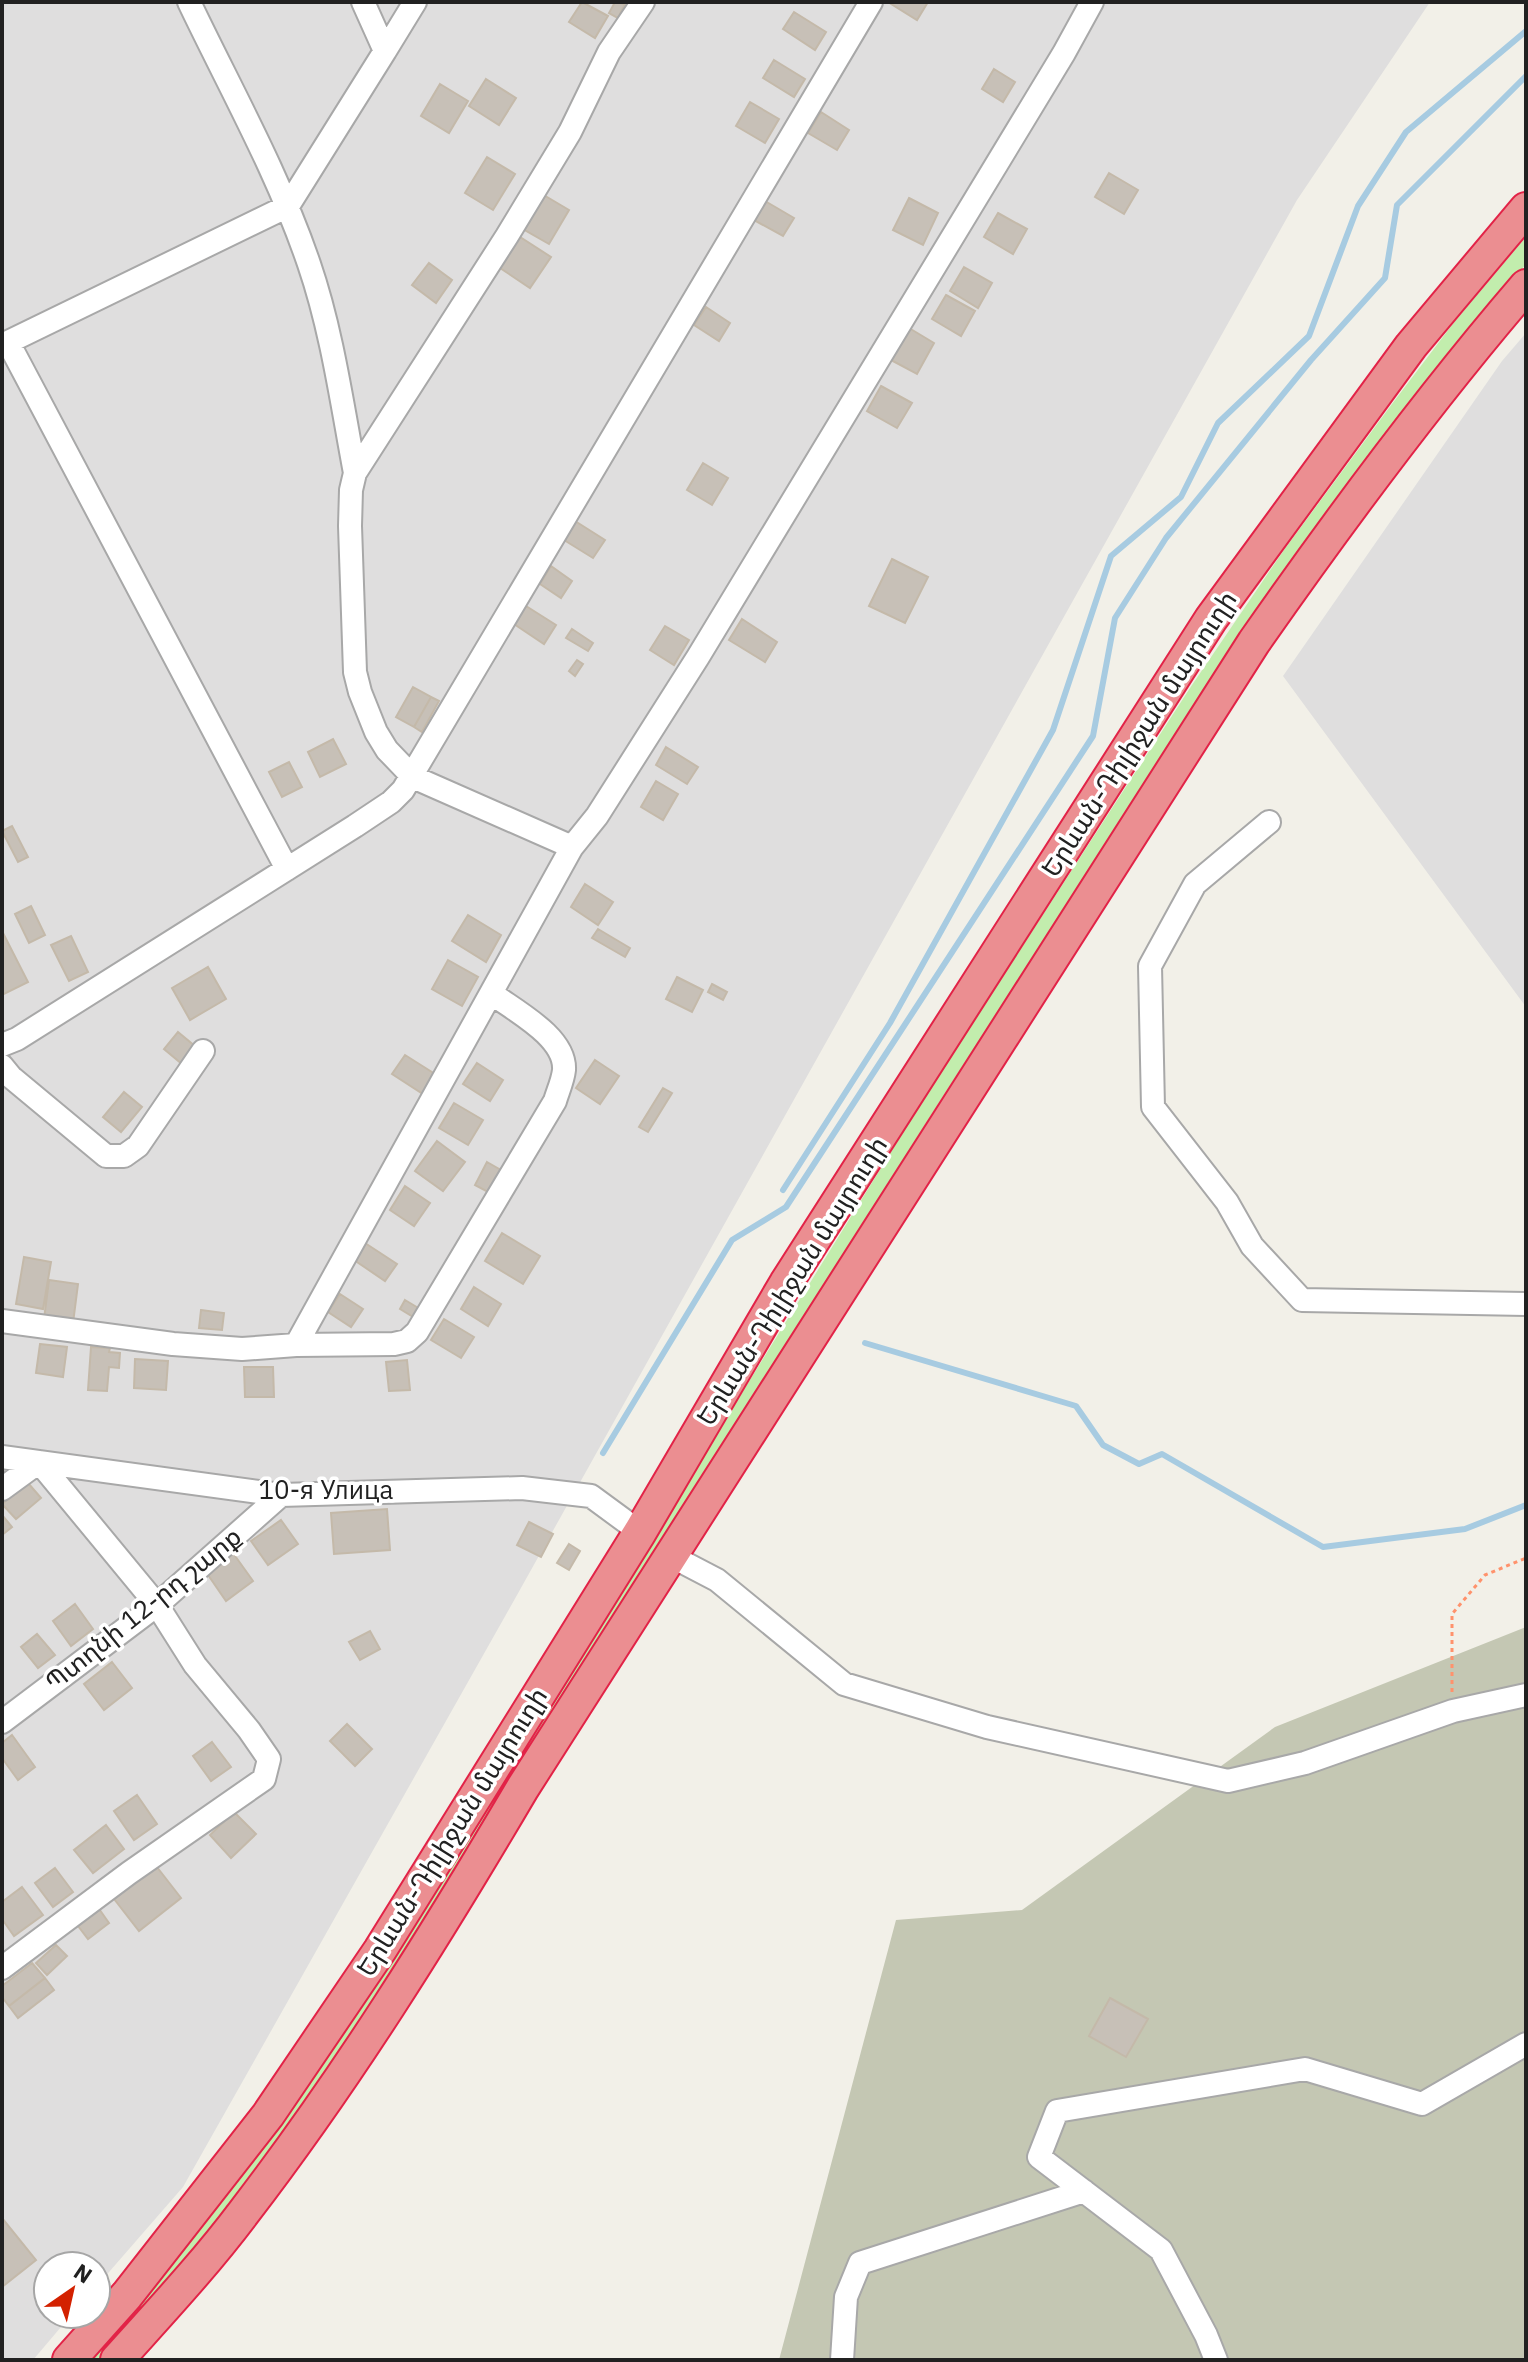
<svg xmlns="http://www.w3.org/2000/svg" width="1528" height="2362" font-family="'IBM Plex Sans','Noto Sans Armenian',sans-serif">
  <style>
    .residential { fill: #dfdede }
    .construction { fill: #c4c7b3 }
    .grass { fill: #c2edad }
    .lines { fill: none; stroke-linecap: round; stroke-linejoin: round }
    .stream { stroke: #a7cbe1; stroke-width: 6 }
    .building { fill: #c7c0b7; stroke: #c4b9a9; stroke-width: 2 }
    .minor-casing { stroke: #a8a8a8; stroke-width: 26 }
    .highway-casing { stroke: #e22347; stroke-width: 36 }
    .path { stroke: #ff926c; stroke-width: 3; stroke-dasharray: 4 4; stroke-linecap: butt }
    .minor { stroke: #fff; stroke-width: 22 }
    .highway { stroke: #eb8e91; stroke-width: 32 }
    .labels { text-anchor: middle; stroke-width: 7; stroke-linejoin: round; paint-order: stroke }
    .street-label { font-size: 26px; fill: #212121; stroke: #fff }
  </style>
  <rect width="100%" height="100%" fill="#f2f0e8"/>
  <path class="residential" d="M2 2H1430L1297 200 512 1604 183 2187 96 2287V2266H48V2314H72L33 2360H2Z
    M1526 333V1007L1283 676 1502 361Z"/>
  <path class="construction" d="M1526 1627V2360H779L896 1920 1022 1910 1275 1727Z"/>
  <path class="grass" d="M1526 237V264L1439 369 1079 888 945 1093 649 1562 488 1828 281 2146 107 2360H87C152 2288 211 2214 269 2137L641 1556 933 1084 1192 685 1284 550 1392 404 1452 325Z"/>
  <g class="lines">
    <path class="stream" d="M783 1190 890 1023 1053 730 1111 556 1181 497 1218 423 1309 336 1358 206 1406 132 1526 31
      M865 1343 1076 1406 1103 1445 1139 1464 1162 1454 1323 1547 1465 1529 1526 1505
      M603 1453 732 1240 786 1207 1093 736 1115 618 1166 538 1311 360 1385 278 1397 205 1526 76"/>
  </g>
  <path class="building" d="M582 2 608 16 595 38 569 22Z
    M615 2 625 4 618 18 609 13Z
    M888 2H928L917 20Z
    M794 12 826 32 815 50 783 29Z
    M774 60 805 79 794 97 763 78Z
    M994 69 1015 82 1003 102 982 89Z
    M486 79 516 98 499 125 469 106Z
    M440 84 468 101 449 133 421 116Z
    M750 102 779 119 765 143 736 126Z
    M821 112 849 130 837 150 808 133Z
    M487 157 515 174 493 210 465 193Z
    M1109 173 1138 190 1124 214 1095 197Z
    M542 194 569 210 549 244 523 229Z
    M909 198 938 213 923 245 893 230Z
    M765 201 794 218 783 236 754 220Z
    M998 213 1027 229 1013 254 984 237Z
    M517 235 551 257 530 288 497 266Z
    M429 263 452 280 436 303 412 285Z
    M964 267 992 283 978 308 950 291Z
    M946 295 975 311 961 336 932 319Z
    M706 307 730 323 719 341 694 325Z
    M909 328 934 343 917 374 891 360Z
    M881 386 912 403 897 428 867 411Z
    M703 463 728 478 712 505 687 490Z
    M575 521 605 540 593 558 564 540Z
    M892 559 928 577 905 623 869 606Z
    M551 566 572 581 561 598 540 584Z
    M526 606 556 625 544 644 514 624Z
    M742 619 777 642 765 662 729 640Z
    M665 626 689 640 674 665 650 650Z
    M572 629 593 643 588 651 566 638Z
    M577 660 583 664 575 676 569 671Z
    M413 687 431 697 414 727 396 717Z
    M431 697 439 701 422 732 414 727Z
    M333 739 346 764 320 777 308 752Z
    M666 747 698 767 687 784 656 765Z
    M289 762 302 787 282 797 269 772Z
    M656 781 678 794 663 820 641 807Z
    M12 826 28 857 18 862 2 831Z
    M585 884 613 902 598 925 571 907Z
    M31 906 45 935 29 943 15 914Z
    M468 915 501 935 486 962 452 941Z
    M598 929 630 948 625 957 592 938Z
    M2 931 28 982 2 995Z
    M71 936 88 972 69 981 51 945Z
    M448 960 478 977 462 1006 432 989Z
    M208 967 226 999 190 1020 172 988Z
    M677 977 703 990 692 1012 666 999Z
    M712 984 727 992 723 1000 708 992Z
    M178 1032 196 1047 182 1064 164 1049Z
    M405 1055 435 1074 423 1094 392 1074Z
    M595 1060 619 1076 600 1104 576 1088Z
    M477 1063 503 1080 490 1101 463 1084Z
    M663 1088 672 1093 648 1132 639 1127Z
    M124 1092 142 1107 121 1132 103 1117Z
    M454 1103 483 1120 468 1145 439 1128Z
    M437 1141 465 1162 443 1191 415 1171Z
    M487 1162 501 1170 488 1192 475 1185Z
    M405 1186 430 1203 414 1226 390 1210Z
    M502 1233 540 1256 523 1284 485 1261Z
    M365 1243 397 1264 385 1281 354 1260Z
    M24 1257 51 1262 43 1309 16 1304Z
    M49 1280 78 1284 73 1323 44 1319Z
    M474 1287 501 1304 488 1326 461 1309Z
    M340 1294 363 1309 351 1327 328 1312Z
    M405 1300 420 1309 415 1318 400 1309Z
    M201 1310 224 1313 222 1330 199 1328Z
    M444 1319 474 1337 461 1358 431 1340Z
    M40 1344 67 1347 63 1377 36 1373Z
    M91 1347 110 1348 109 1352 120 1353 119 1368 109 1367 107 1391 88 1390Z
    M135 1359 168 1361 166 1390 134 1388Z
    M407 1360 410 1390 389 1391 386 1362Z
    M244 1367H273L274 1397H245Z
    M28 1483 41 1498 16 1519 2 1504Z
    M387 1509 390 1550 334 1554 331 1513Z
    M2 1515 12 1527 2 1535Z
    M281 1520 298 1544 268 1565 251 1541Z
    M529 1522 553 1534 541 1557 517 1545Z
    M569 1544 580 1551 569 1570 557 1563Z
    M233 1553 253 1581 226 1601 206 1572Z
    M75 1604 93 1629 71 1646 53 1621Z
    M370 1631 380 1649 360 1660 349 1642Z
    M37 1634 55 1655 38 1668 21 1647Z
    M112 1662 132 1688 104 1710 84 1684Z
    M347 1724 372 1749 355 1766 330 1741Z
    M12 1735 35 1767 18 1780 2 1758V1743Z
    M212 1742 231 1767 211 1781 193 1756Z
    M137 1795 157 1824 134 1840 114 1811Z
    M234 1812 256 1834 231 1858 210 1835Z
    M106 1825 124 1849 93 1873 74 1850Z
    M153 1862 181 1898 139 1931 111 1895Z
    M55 1868 73 1892 53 1907 35 1883Z
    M22 1887 43 1915 14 1936 2 1919V1902Z
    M97 1906 109 1923 88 1939 75 1922Z
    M56 1945 67 1956 47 1975 36 1963Z
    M32 1963 45 1978 9 2006 2 1997V1986Z
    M45 1978 54 1990 18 2018 9 2006Z
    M1110 1998 1148 2019 1126 2057 1089 2036Z
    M2 2218 36 2260 2 2287Z"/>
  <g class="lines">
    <g class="minor-casing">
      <path id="minor" d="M189 2C230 88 278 173 309 264 332 331 342 404 355 473L351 490 350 526 355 672 360 692 376 732 387 750 413 777 572 847
        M385 51 415 2
        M8 342 287 869
        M2 345 288 206 385 51 363 2
        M355 473 507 236 570 132 609 52 643 2
        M1269 822 1195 884 1150 966 1153 1107 1227 1202 1252 1246 1302 1300 1526 1304
        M2 1045 17 1039 355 826 391 802 403 790 871 2
        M2 1066 11 1077 106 1156H124L138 1146 203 1051
        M2 1321 173 1344 242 1349 296 1345 394 1344 407 1341 417 1332 555 1101C558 1091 563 1080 564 1070 566 1037 515 1011 491 993
        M296 1345 572 847 597 816 698 657 1064 53 1092 2
        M2 1457 281 1495 522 1488 591 1496 640 1532
        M2 1489 39 1462 157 1605 195 1665 249 1730 269 1759 264 1779 129 1873 2 1968
        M671 1556 717 1580 844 1684 987 1727 1228 1781 1305 1763 1453 1711 1526 1695
        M2 1722 157 1605 281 1495
        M842 2360 846 2297 860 2263 1084 2191
        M1216 2360 1206 2335 1161 2250 1039 2157 1057 2111 1305 2069 1422 2104 1526 2044"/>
    </g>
    <g class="highway-casing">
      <path id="highway" d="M69 2360 127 2295 268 2115 380 1950 640 1532 786 1283 1211 619 1411 346 1526 209
        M117 2360C160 2312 205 2264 244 2212 347 2078 436 1935 522 1789L1254 642C1340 519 1428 400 1526 286"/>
    </g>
    <path class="path" d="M1452 1692V1614L1485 1575 1526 1558"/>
    <use href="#minor" class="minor"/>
    <use href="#highway" class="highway"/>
  </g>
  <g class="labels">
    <g class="street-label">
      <text transform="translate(1139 734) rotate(-57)" y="9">Երևան-Դիլիջան մայրուղի</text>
      <text transform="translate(792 1281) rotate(-58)" y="9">Երևան-Դիլիջան մայրուղի</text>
      <text x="326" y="1499">10-я Улица</text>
      <text transform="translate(143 1609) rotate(-39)" y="9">Պտղնի 12-րդ շարք</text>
      <text transform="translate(452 1832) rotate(-58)" y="9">Երևան-Դիլիջան մայրուղի</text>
    </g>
  </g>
  <rect width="1528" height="2362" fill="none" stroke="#212121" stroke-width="8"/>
  <g transform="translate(72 2290) rotate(34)"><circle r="38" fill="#ffffff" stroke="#a6a6a6" stroke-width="2"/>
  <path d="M0-6L14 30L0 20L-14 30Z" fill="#d32100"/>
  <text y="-12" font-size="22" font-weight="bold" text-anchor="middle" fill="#212121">N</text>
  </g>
</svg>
